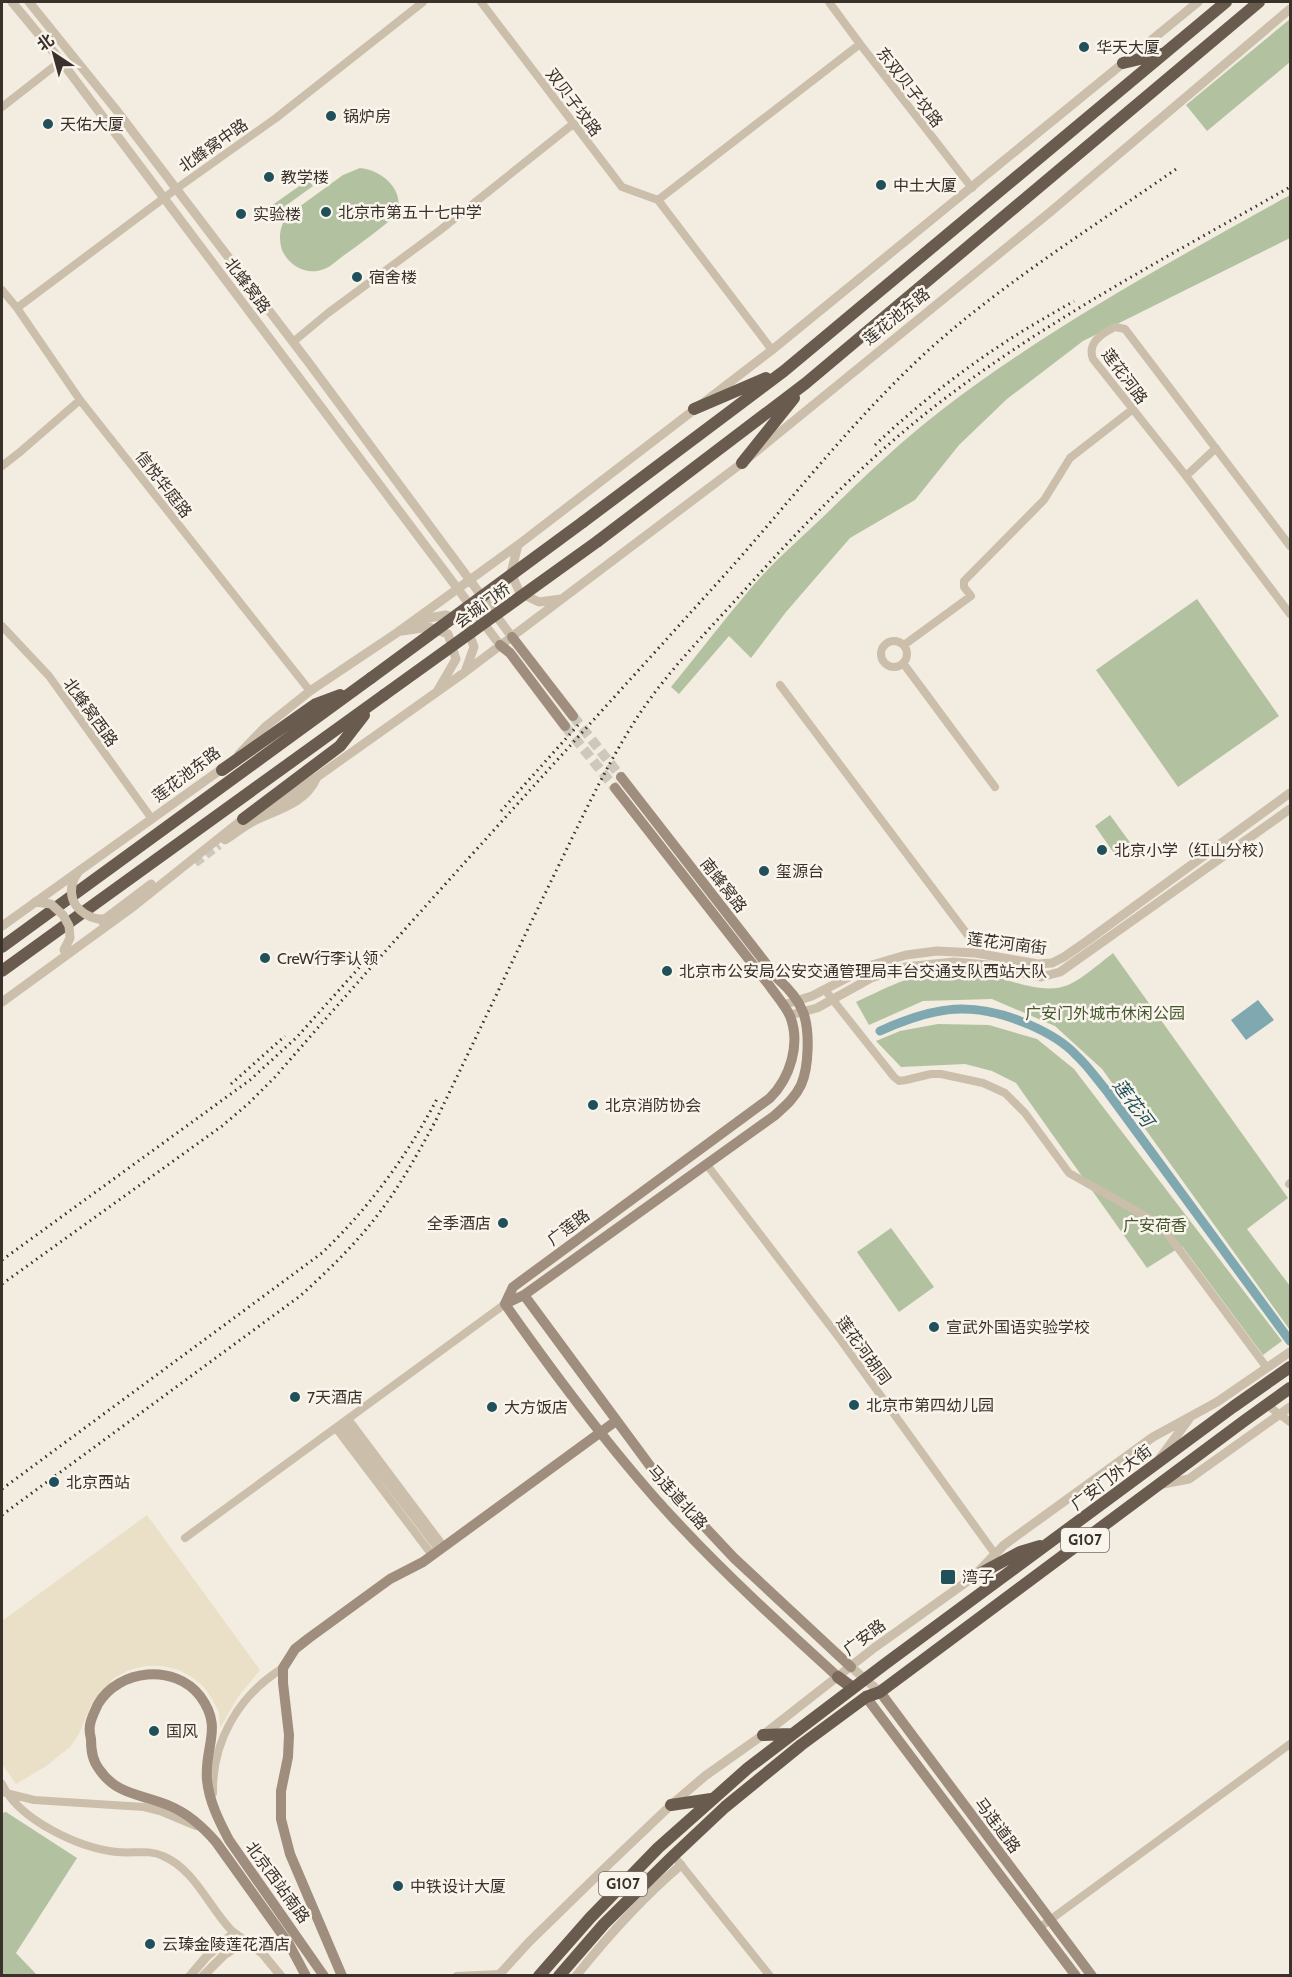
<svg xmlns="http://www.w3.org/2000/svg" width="1292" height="1977" font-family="Cabin,'Noto Sans SC',sans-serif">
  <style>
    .green { fill: #b2c2a0 }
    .plaza { fill: #eadfc7 }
    .water { fill: #7fa8b0 }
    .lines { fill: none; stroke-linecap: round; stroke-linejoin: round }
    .canal { stroke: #7fa8b0; stroke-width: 9 }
    .tertiary-tunnel { stroke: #cec7bc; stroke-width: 9; stroke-dasharray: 9 4.5; stroke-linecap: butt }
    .secondary-tunnel { stroke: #cec7bc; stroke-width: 10; stroke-dasharray: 10 5; stroke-linecap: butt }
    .minor { stroke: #cbbeab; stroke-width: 8 }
    .tertiary { stroke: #cbbeab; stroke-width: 9 }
    .secondary { stroke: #9f8d7d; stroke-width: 10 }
    .primary { stroke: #7b6a5c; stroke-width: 12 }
    .trunk { stroke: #6a5b4f; stroke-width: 12 }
    .rail { stroke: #39312a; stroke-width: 3; stroke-dasharray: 1.5 4.5; stroke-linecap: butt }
    .tertiary-bridge { stroke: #cbbeab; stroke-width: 9 }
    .trunk-bridge { stroke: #6a5b4f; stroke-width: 12 }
    .poi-dot { fill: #20505a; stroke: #faf5ec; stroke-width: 2 }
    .labels { text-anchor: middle; stroke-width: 5; stroke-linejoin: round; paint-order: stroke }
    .shield { fill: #faf5ec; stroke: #736c64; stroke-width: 1.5 }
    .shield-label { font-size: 15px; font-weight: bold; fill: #39312a }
    .poi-label { font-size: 16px; fill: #39312a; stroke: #faf5ec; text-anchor: start }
    .street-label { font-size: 16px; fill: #39312a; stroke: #faf5ec }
    .park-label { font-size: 16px; fill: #44572e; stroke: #faf5ec }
    .water-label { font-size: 18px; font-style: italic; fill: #20505a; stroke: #faf5ec }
  </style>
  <rect width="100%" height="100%" fill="#f3ece0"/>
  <path class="green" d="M1290 19V62L1207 131 1186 105Z
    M360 168C383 170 408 193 395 216 378 231 361 243 343 256 337 260 331 267 324 269 307 276 289 266 282 250 278 237 280 225 288 215L343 175Z
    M308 180 313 186 266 220 261 213Z
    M1290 195V238L1083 341 1007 399 959 445 915 500 850 538 786 612 751 658 729 636 679 694 671 687C698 654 723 621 751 588 773 562 800 539 825 515 863 478 901 441 943 409 1051 326 1172 261 1290 195Z
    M1197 599 1279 716 1178 787 1096 670Z
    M1110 815 1134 848 1118 859 1095 826Z
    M1113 953 1288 1198 1247 1229 1290 1286V1330L1102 1069 1055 1026 992 999 923 1001 869 1025 856 1002C894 984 925 967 969 971 999 974 1039 997 1068 985 1079 981 1103 961 1113 953Z
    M938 1024 989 1025 1037 1039 1074 1069 1282 1341 1263 1355 1182 1246 1147 1268 1016 1083 992 1071 965 1064 901 1067 876 1041 900 1031Z
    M891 1228 934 1287 899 1312 857 1252Z
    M6 1812 77 1858 16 1953 37 1975 2 1976V1813Z"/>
  <path class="plaza" d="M147 1515 260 1670 238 1697 220 1728 219 1712 212 1699 204 1687 193 1678 179 1670 163 1666H145L129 1670 114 1678 93 1701 79 1734 70 1747 45 1767 16 1784 2 1764V1621Z"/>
  <path class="water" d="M1258 1000 1274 1020 1246 1040 1231 1020Z"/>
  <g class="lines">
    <path class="canal" d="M880 1031C935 1006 973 1000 1030 1025 1046 1032 1064 1042 1076 1055 1087 1065 1096 1078 1106 1090L1290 1341"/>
    <path class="tertiary-tunnel" d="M195 863 219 845"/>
    <path class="secondary-tunnel" d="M573 716 621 777
      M565 726 615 788"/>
    <path class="minor" d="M481 2 622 187 658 200
      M829 2 860 44 972 188
      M2 107 61 61
      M2 290 17 308 80 400 310 691
      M17 308 176 189 276 118 423 2
      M293 342 328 313 439 231 573 124
      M772 350 658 200 860 44
      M2 466 20 452 80 400
      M1186 476 1216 448
      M1290 546 1125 329 1115 327C1101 334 1087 343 1093 359L1186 476 1290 614
      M2 626 49 676 152 819
      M881 654a13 13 0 1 1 26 0a13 13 0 1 1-26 0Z
      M904 645 971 596 964 587V581L1044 500 1070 458 1133 409
      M903 663 995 787
      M780 685 982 954
      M825 990 894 1077 899 1081 906 1080 931 1074H941L983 1083 1005 1093 1025 1113 1069 1173 1161 1225 1267 1368
      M707 1165 837 1335 995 1554
      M1289 1184 1290 1183
      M1267 1405 1290 1422
      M348 1419 444 1547
      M342 1423 439 1550
      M336 1428 432 1555
      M185 1538 505 1304
      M2 1784C19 1820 79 1848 117 1852 133 1854 149 1849 163 1856 196 1870 210 1910 234 1933
      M6 1793 34 1800 144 1807 160 1811 196 1826
      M213 1793C212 1741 239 1695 283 1668
      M678 1861 770 1976
      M1039 1928 1290 1744
      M457 1976 500 1974"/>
    <path class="tertiary" d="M12 2 61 61 500 645
      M29 2 117 111 309 363 512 637
      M518 545 511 573 520 593 539 602 561 599
      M417 620 446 615 465 622 474 647 465 672
      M402 631 429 627 448 634 456 659 438 690
      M239 754 265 727 310 691 398 632 518 545 772 350 1198 2
      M225 840C235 834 244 826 254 821 276 810 305 804 316 779
      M102 921 151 884
      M2 926 227 765
      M2 1002 134 906 243 819 286 799 465 672 742 463 1049 213 1290 9
      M783 1005 812 996 872 965 906 955 937 951 976 953 1038 964 1052 963 1064 957 1087 941 1290 793
      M790 1015 817 1008 871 978 905 967 954 962 988 965 1041 977 1060 972 1290 809
      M1160 1458 1189 1419
      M1163 1484 1189 1479 1290 1407
      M851 1667 880 1692
      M190 1976 207 1956 234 1933 262 1953 281 1976
      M203 1976 224 1955 245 1942
      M498 1976 529 1942 608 1865 671 1805 705 1776 763 1735 874 1648 972 1578 1004 1545 1153 1437 1217 1402 1290 1352
      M576 1976C608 1936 642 1898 681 1865"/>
    <path class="secondary" d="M512 637 573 716
      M500 645 510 653 565 726
      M524 1295 659 1478 734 1558 851 1667
      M505 1304 524 1295 774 1116C784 1107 795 1098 801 1085 809 1067 810 1030 803 1012 798 999 787 987 778 979L621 777
      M505 1304 513 1287 770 1098C790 1078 801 1044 790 1016 785 1005 775 994 769 985L615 788
      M505 1304C557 1378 612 1452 674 1519 726 1575 782 1626 838 1677
      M880 1692 1092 1976
      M866 1697 1076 1976
      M306 1976 289 1944 216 1842C203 1827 189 1814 170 1806 143 1794 117 1796 99 1769 92 1760 91 1750 91 1739 90 1735 89 1730 90 1725 91 1718 95 1711 98 1704 119 1669 174 1663 200 1696 224 1728 204 1746 207 1780 209 1801 219 1821 229 1840L324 1976
      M342 1976 290 1854 281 1819V1791L288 1757 289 1735 283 1683V1668L295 1649 309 1638 390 1579 423 1562 616 1421"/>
    <path class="primary" d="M838 1677 853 1688"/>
    <path class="trunk" d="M1123 63 1161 54
      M694 409 766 378
      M742 463 794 398
      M583 522 784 371 1226 2
      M598 541 806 383 1259 2
      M222 770 316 704 340 695
      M243 819 340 746 364 715
      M2 947 371 678
      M2 971 384 695
      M972 1578 1020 1552 1040 1546
      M763 1735 791 1734
      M671 1805 711 1799
      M539 1976 590 1918 658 1848 748 1768 885 1664 1233 1407 1290 1367
      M559 1976 604 1924 674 1855 725 1807 801 1745 866 1697 880 1692 1244 1421 1290 1388"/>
    <path class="rail" d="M875 445C916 406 962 370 1010 339 1030 326 1052 314 1074 301
      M501 811 579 724
      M231 1084 285 1036
      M2 1260 250 1080 297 1037 374 951
      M2 1284 222 1126 249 1103 275 1077C417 913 565 752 711 590 785 509 851 420 933 346 1009 279 1096 225 1179 167
      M2 1489 322 1253C369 1208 407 1156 437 1099
      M2 1515 300 1296C330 1269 361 1239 385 1205 404 1179 419 1151 435 1122 476 1038 516 953 557 869 581 820 604 770 633 724 663 676 704 635 742 593 803 525 866 459 939 403 1048 319 1171 255 1290 187"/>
    <path class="tertiary-bridge" d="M79 871C76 875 73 880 72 885 68 906 87 920 105 919
      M35 902 51 904 63 915 69 926 70 938 64 950"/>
    <path class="trunk-bridge" d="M371 678 583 522
      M384 695 598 541"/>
  </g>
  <g class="poi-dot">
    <circle cx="1084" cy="47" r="6"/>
    <circle cx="331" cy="116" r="6"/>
    <circle cx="48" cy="124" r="6"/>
    <circle cx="269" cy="177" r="6"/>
    <circle cx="881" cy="185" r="6"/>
    <circle cx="326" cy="212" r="6"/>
    <circle cx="241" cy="214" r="6"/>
    <circle cx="357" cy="277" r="6"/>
    <circle cx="1102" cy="850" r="6"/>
    <circle cx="764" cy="871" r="6"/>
    <circle cx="265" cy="958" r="6"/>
    <circle cx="667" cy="971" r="6"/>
    <circle cx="593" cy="1105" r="6"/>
    <circle cx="503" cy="1223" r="6"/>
    <circle cx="934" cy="1327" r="6"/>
    <circle cx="295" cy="1397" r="6"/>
    <circle cx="854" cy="1405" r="6"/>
    <circle cx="492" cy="1407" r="6"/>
    <circle cx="54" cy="1482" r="6"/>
    <rect x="940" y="1569" width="16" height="16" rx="3"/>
    <circle cx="154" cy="1731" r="6"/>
    <circle cx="398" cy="1886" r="6"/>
    <circle cx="150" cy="1944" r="6"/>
  </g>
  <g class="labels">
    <g class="shield">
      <rect x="1061" y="1528" width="48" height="24" rx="4.5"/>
      <rect x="599" y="1872" width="48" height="24" rx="4.5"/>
    </g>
    <g class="shield-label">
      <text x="1085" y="1545">G107</text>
      <text x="623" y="1889">G107</text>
    </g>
    <g class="poi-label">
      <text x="1096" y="53">华天大厦</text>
      <text x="343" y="122">锅炉房</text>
      <text x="60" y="130">天佑大厦</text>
      <text x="281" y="183">教学楼</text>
      <text x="893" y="191">中土大厦</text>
      <text x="338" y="218">北京市第五十七中学</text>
      <text x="253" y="220">实验楼</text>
      <text x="369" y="283">宿舍楼</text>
      <text x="1114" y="856">北京小学（红山分校）</text>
      <text x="776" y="877">玺源台</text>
      <text x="277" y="964">CreW行李认领</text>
      <text x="679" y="977">北京市公安局公安交通管理局丰台交通支队西站大队</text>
      <text x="605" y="1111">北京消防协会</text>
      <text x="491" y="1229" text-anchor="end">全季酒店</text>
      <text x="946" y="1333">宣武外国语实验学校</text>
      <text x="307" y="1403">7天酒店</text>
      <text x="866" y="1411">北京市第四幼儿园</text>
      <text x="504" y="1413">大方饭店</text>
      <text x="66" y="1488">北京西站</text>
      <text x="962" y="1583">湾子</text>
      <text x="166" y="1737">国风</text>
      <text x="410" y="1892">中铁设计大厦</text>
      <text x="162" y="1950">云瑧金陵莲花酒店</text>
    </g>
    <g class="street-label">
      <text transform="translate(910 87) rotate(52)" y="6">东双贝子坟路</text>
      <text transform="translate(574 102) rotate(53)" y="6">双贝子坟路</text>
      <text transform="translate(213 145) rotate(-35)" y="6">北蜂窝中路</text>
      <text transform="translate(248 285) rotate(53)" y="6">北蜂窝路</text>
      <text transform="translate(896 316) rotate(-39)" y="6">莲花池东路</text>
      <text transform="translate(1125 376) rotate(53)" y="6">莲花河路</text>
      <text transform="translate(164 484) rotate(52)" y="6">信悦华庭路</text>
      <text transform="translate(482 605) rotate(-36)" y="6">会城门桥</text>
      <text transform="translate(91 712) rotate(54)" y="6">北蜂窝西路</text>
      <text transform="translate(186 774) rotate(-37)" y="6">莲花池东路</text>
      <text transform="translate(724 885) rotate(52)" y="6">南蜂窝路</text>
      <text transform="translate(1007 943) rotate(7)" y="6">莲花河南街</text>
      <text transform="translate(568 1227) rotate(-37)" y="6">广莲路</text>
      <text transform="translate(864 1350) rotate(54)" y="6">莲花河胡同</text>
      <text transform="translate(1111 1477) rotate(-37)" y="6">广安门外大街</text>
      <text transform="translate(678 1497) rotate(48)" y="6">马连道北路</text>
      <text transform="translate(864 1637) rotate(-37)" y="6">广安路</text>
      <text transform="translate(998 1825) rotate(53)" y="6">马连道路</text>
      <text transform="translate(278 1882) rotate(54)" y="6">北京西站南路</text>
    </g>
    <g class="park-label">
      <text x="1105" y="1019">广安门外城市休闲公园</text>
      <text x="1155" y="1231">广安荷香</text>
    </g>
    <g class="water-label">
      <text transform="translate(1133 1103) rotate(53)" y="6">莲花河</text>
    </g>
  </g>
  <rect width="1292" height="1977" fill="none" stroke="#39312a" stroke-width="6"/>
  <g transform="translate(54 54) rotate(324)" stroke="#faf5ec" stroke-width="4.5" paint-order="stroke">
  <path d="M0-4.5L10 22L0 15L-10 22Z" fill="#39312a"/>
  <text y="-9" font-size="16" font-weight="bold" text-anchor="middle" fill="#39312a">北</text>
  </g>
</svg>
